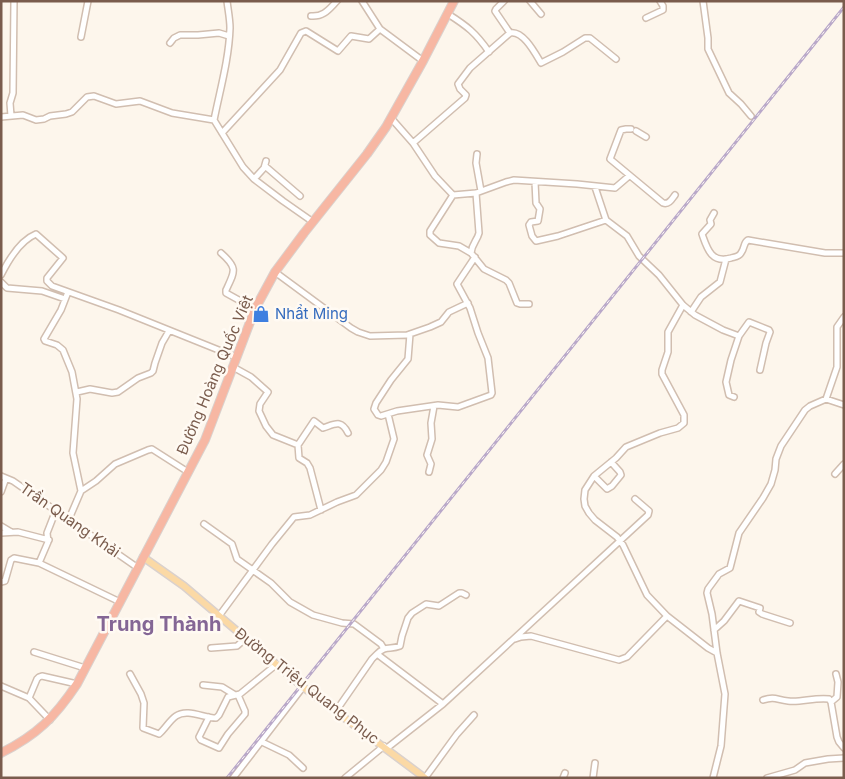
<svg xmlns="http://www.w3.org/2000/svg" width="845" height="779" font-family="Inter,sans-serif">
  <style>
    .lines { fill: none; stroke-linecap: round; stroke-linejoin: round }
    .minor-casing { stroke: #d1beb0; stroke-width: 8 }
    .major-casing { stroke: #dad1cd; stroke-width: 9 }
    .highway-casing { stroke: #dad1cd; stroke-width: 10 }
    .minor { stroke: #fff; stroke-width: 5 }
    .major { stroke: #fbd9a5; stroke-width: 6 }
    .highway { stroke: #f7b7a3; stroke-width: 8 }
    .rail-casing { stroke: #b9a8c9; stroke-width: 3 }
    .rail { stroke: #fffaf3; stroke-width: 1; stroke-dasharray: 4; stroke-linecap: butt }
    .labels { text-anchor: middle; stroke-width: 5; stroke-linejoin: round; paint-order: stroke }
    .shop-label { font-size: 15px; fill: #366cbe; stroke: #fffaf3; text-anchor: start }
    .street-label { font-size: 15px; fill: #7a5c4d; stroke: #fffaf3 }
    .district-label { font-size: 20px; font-weight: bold; fill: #846695; stroke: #fffaf3 }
  </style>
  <rect width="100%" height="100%" fill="#fdf6ec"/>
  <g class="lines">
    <g class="minor-casing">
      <path id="minor" d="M227 1C228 10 230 19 230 28 229 59 220 90 214 120L243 167 254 179 283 201 313 222
        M362 1 380 29 423 61
        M504 1 496 9 495 11 510 33
        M530 1 541 14
        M703 1 708 38V49L729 93 741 104 751 116
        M448 14C467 26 476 33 489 52
        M311 16C324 17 329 9 337 1
        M646 18 663 10V6L660 1
        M81 37 88 1
        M170 43 174 38 180 35H198L219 33 229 36
        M11 116 10 103 13 93 14 1
        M1 117 23 115 36 120 44 119 50 116 66 114 72 112 87 97 94 96 116 104 140 101 172 113 214 120
        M391 118 413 143 435 176 453 195
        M631 129H626L621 130 610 159 663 203C669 205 672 199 675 195
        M636 131 646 137
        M222 133 280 70 301 33 306 31 338 51 351 36 369 39 380 29
        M413 143 465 98 466 95 460 89 458 84 470 68 510 33C523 30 535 53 541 63L563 52 585 38H590L616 59
        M477 154 476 163 481 191
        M265 166 300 196
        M254 179 264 168 266 161
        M535 182 536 203 540 209 538 221 531 222 529 225 532 236 536 241 558 236 606 220
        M595 187 606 220 627 236 639 256 659 275 683 305 695 315 723 330 739 336
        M453 195 476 193 506 182 514 180 577 184 615 188 629 176
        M453 195 430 231V235L439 243 459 246 471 253 484 269 506 280 509 283 517 303 520 304H529
        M714 213 710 220 711 224 702 234C707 248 711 264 731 258 734 257 739 257 741 253 745 248 743 243 748 240L825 253H844
        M221 253C238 268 235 271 226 290V293L255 309
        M471 253C472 243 477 241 479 233L476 193
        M275 272 351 328 358 332 370 336 407 335 430 327 441 322 449 312 468 303
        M1 275C8 261 21 240 36 234L63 258 47 278V281L52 286 119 310 236 357
        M1 282 7 288 42 291 65 299
        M68 292 61 310 44 339 45 341 57 345 63 350 72 372 77 399 73 453 81 491
        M683 305 668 332V352L662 370V374L684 415V423L678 428 660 433 626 447 616 458 594 476 585 490 584 499 585 506 589 513 595 520 617 537 623 545 647 595 667 616 708 648 717 653
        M691 312 701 297 720 282 726 259
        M410 334 408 359 391 380 376 403 374 409 378 415 381 416 397 411 438 405 458 407 491 395 492 393 488 358 478 333 470 308 457 284 475 257
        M233 367 251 377 268 392 260 404 259 411 266 426 273 435 298 445 299 458 307 463 310 468 321 510
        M77 392 90 389 112 393 118 392 138 378 151 373 153 371 155 363 162 343 169 331
        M734 397 729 395 726 382 731 360 739 336 749 322 769 330 770 332 766 343 760 370
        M826 399 837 367V327L844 317
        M298 445 314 421 323 428C335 424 341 419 348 433
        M429 472 431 464 427 455 432 439 431 423 434 406
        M835 474 844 464
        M1 476 13 481 138 568
        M594 476 607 489 612 486 621 475 620 472 611 462
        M1 492 6 478
        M69 519 81 491 96 481 115 464 148 450 152 449 188 472
        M204 524 232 544 237 559 271 583 290 602 313 615 342 623 354 624 381 644 384 649
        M1 526 11 532
        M1 533 18 532 49 540
        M39 563 48 542 47 533 56 510
        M1 582 5 581 11 560 14 558 39 563 120 602
        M219 616 272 544 294 517 310 515 337 502 356 495 381 470 386 462 394 439 388 414
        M714 630 724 621 739 601 760 608 759 612 762 614 790 623
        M515 639 521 637 531 636 619 660 627 657 667 616
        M211 648 237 646 246 638
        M34 652 85 668
        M377 654C386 645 390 650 400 646L402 636 408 618 412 613 426 604 439 606 459 593H462L466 595
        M130 674 141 694 144 703 143 728 159 734C165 729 169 721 176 716 187 708 204 718 216 718L219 715 228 697 240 694 277 664
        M203 685 222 687 235 695
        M1 686 29 698 50 720
        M29 698 37 679 39 677 42 676 77 684
        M763 700C775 696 777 700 788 701 800 703 815 697 829 699L831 702 837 737 839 742 844 748
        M831 702 837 697 838 682 836 674
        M336 711 372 659 377 654 443 704
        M209 717 199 737 201 740 219 748 228 734 245 714V711L238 695
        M262 742 289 755 303 768
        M387 748 443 704 648 515 649 511 635 499
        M233 778 303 687
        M345 778 384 746
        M425 778 457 734 474 715
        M563 778 565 773
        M593 778 595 763
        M713 778 721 746 725 694 717 653 712 614 707 593 708 589 719 574 730 568 739 533 763 498 771 484 775 470 776 459 781 446 805 410 810 406 826 399 844 405
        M767 778 795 770 805 763 828 759 844 758"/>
    </g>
    <g class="major-casing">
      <path id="major" d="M143 557 184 586 303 687 425 778"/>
    </g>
    <g class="highway-casing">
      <path id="highway" d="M1 753C37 735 55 717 77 684L205 440 255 309 275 272 304 233 367 154 386 127 423 61 454 1"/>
    </g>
    <use href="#minor" class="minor"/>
    <use href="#major" class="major"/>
    <use href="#highway" class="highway"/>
    <g class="rail-casing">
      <path id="rail" d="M227 778 844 7"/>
    </g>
    <use href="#rail" class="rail"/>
  </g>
  <defs>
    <g id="shop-bare" transform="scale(1.35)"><path d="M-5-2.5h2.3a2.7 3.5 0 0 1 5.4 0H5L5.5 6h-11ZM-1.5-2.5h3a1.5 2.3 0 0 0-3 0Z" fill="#3f7fe0" stroke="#fffaf3" stroke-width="2.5" paint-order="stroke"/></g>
  </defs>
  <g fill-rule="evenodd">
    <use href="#shop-bare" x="261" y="314"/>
  </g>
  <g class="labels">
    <g class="shop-label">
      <text x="275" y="319">Nhẩt Ming</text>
    </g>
    <g class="street-label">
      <text transform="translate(215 375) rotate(-67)" y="5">Đường Hoàng Quốc Việt</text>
      <text transform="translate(70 520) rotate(35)" y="5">Trần Quang Khải</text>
      <text transform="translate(307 686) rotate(38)" y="5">Đường Triệu Quang Phục</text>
    </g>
    <g class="district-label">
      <text x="159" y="631">Trung Thành</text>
    </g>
  </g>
  <rect width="845" height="779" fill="none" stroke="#7a5c4d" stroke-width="5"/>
</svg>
